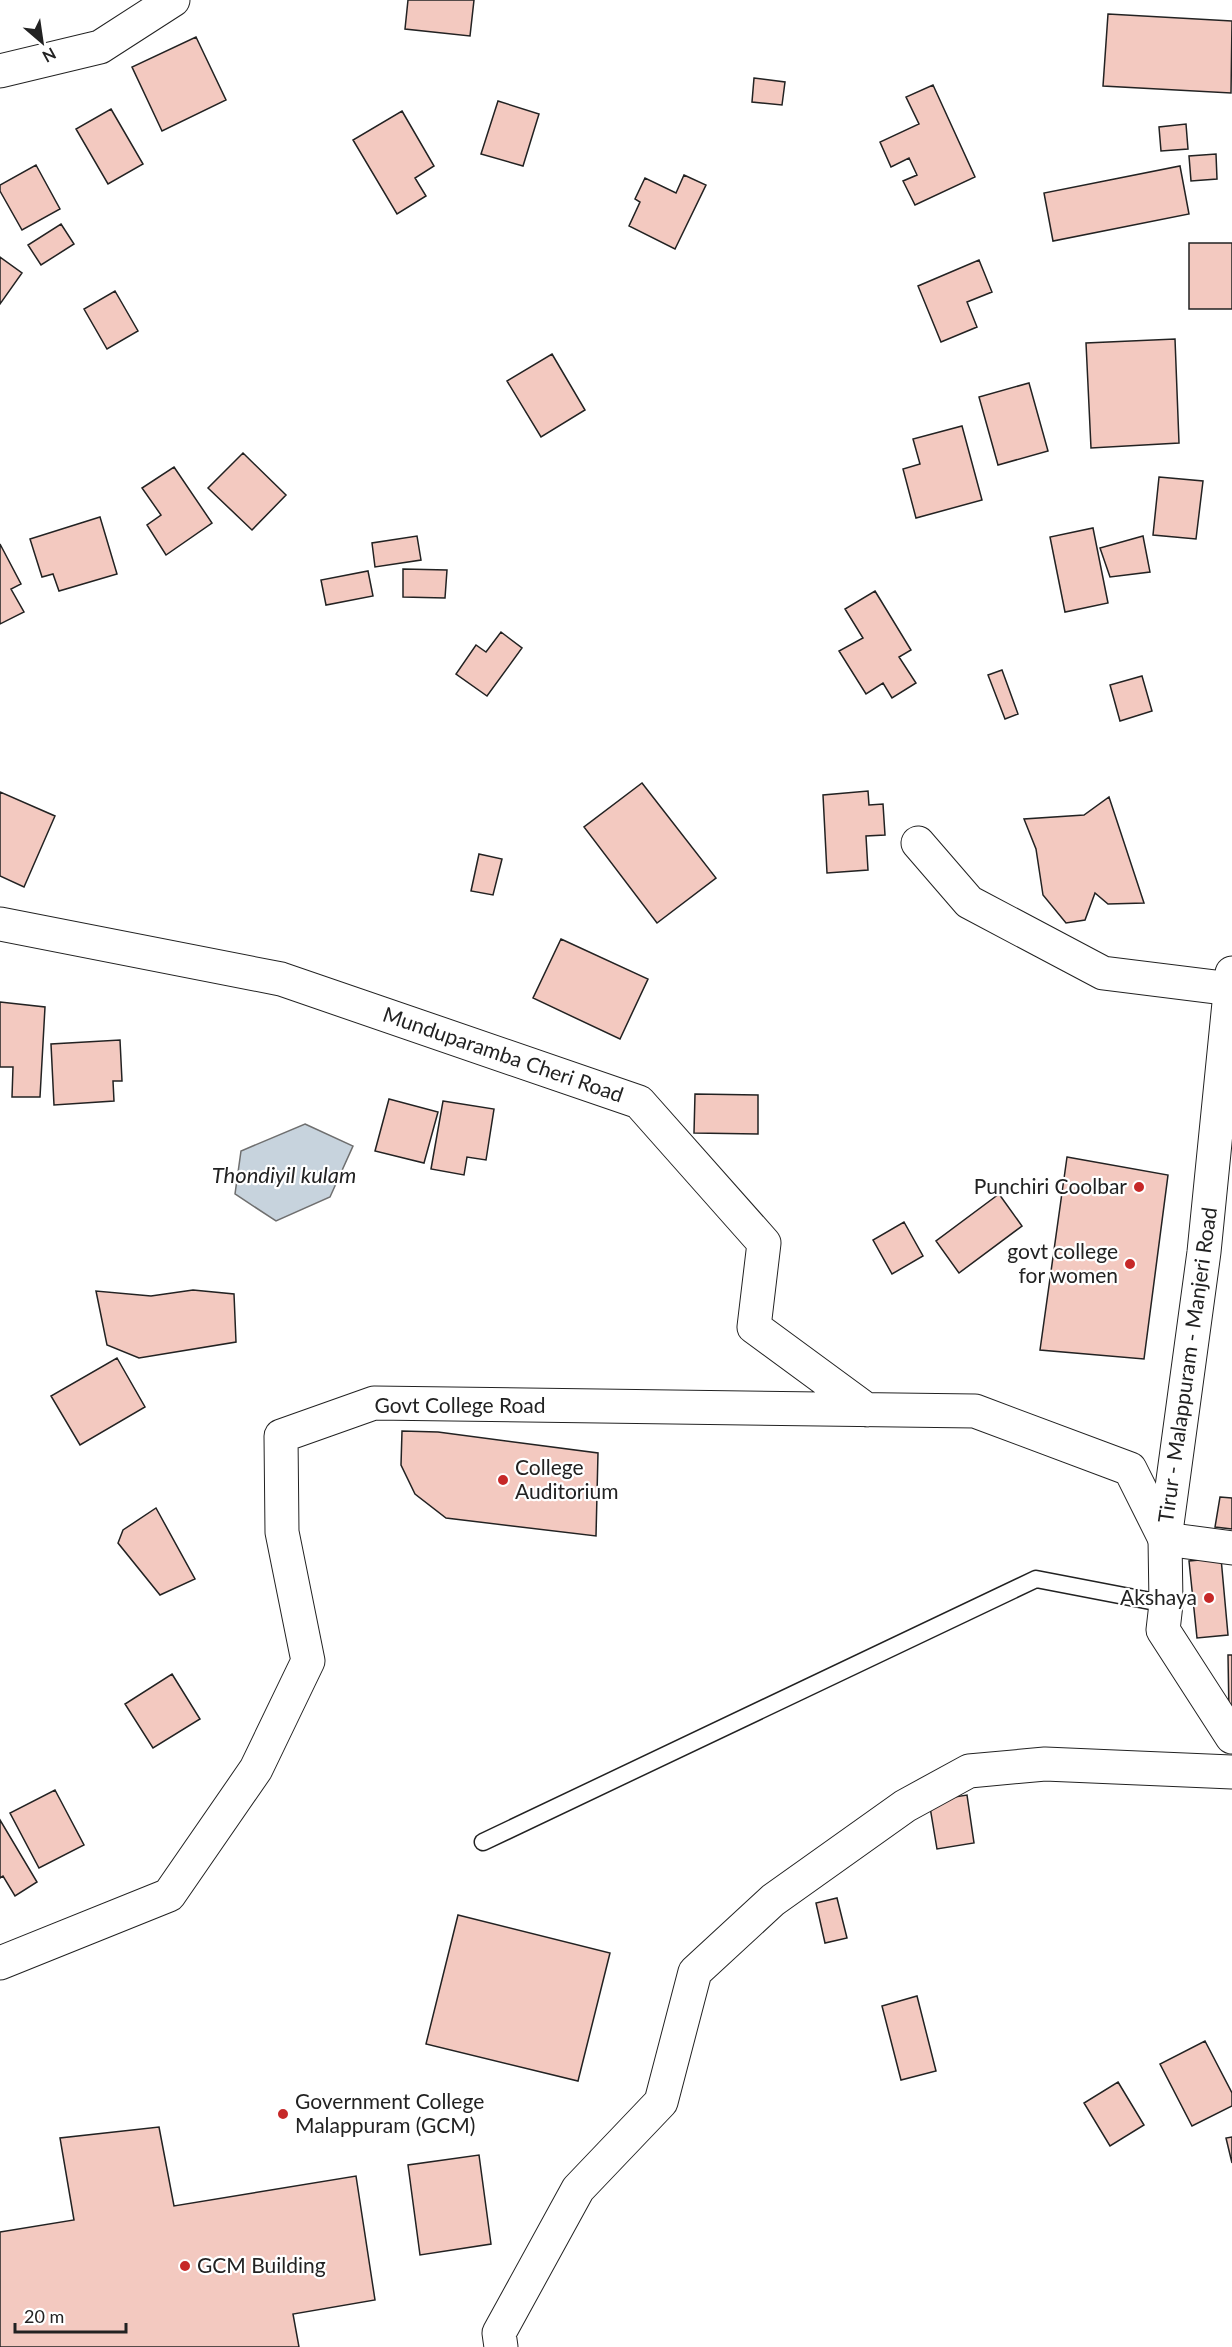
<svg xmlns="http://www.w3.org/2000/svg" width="1232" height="2347" font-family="Lato,sans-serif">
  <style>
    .water { fill: #c7d3dd; stroke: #6f6f6f; stroke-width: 1.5 }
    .building { fill: #f3c9c0; stroke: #222; stroke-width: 1.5 }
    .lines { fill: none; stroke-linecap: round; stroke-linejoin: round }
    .service-casing { stroke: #222; stroke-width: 19 }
    .minor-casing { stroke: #222; stroke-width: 35 }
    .primary-casing { stroke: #222; stroke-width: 35 }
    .service { stroke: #fff; stroke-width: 16 }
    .minor { stroke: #fff; stroke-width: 33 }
    .primary { stroke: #fff; stroke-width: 33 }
    .poi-dot { fill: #c62828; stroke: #fff; stroke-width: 2 }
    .labels { text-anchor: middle; stroke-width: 4.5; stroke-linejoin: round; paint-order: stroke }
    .street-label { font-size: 21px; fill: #222; stroke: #fff }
    .poi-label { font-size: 21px; fill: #222; stroke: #fff; text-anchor: end }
    .water-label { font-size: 22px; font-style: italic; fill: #222; stroke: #fff }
  </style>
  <rect width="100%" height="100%" fill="#fff"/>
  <path class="water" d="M305 1124 353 1146 330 1197 276 1221 235 1194 241 1151Z"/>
  <path class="building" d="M408 0H474L470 36 405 29Z
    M1108 14 1232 21 1231 93 1103 86Z
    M196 37 226 100 162 131 132 67Z
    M754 78 785 82 782 105 752 102Z
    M933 85 975 177 915 205 903 181 917 175 909 158 891 167 880 142 919 124 906 97Z
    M498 101 539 114 523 166 481 154Z
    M111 109 143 164 108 184 76 129Z
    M402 111 434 166 415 178 426 196 397 214 353 140Z
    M1186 124 1188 149 1161 151 1159 127Z
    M1216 154 1217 179 1191 181 1189 156Z
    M36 165 60 209 22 230 0 191V185Z
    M1180 166 1189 214 1053 241 1044 193Z
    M684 175 706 185 675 249 629 226 640 202 635 199 645 178 676 193Z
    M61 224 74 244 41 265 28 245Z
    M1189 243H1232V309H1189Z
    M0 257 22 273 0 304Z
    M979 260 992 292 967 302 977 327 941 342 918 286Z
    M115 291 138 331 107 349 84 309Z
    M1175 339 1179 443 1091 448 1086 343Z
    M552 354 585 410 541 437 507 381Z
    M1029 383 1048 451 998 465 979 397Z
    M962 426 982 500 916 518 903 469 920 464 913 439Z
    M243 453 286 495 252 530 208 488Z
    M174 467 212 523 166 555 147 525 161 515 142 488Z
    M1159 477 1203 481 1196 539 1153 535Z
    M100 517 117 574 59 591 53 574 42 577 30 539Z
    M1093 528 1108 603 1065 612 1050 537Z
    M417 536 421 560 375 567 372 543Z
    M1143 536 1150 572 1110 577 1100 548Z
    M0 544 21 584 11 589 24 612 0 624Z
    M403 569 447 570 445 598 403 597Z
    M368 571 373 596 326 605 321 580Z
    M875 591 911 650 899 657 916 683 892 698 883 683 866 694 839 651 863 638 845 609Z
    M501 632 522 648 487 696 456 674 476 645 486 652Z
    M1002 670 1018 714 1005 719 988 675Z
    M1142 676 1152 711 1120 721 1110 685Z
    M642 783 716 878 657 923 584 827Z
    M868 791 869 805 883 804 885 835 866 836 868 870 827 873 823 795Z
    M0 792 55 816 24 887 0 876Z
    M1109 797 1144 903 1108 904 1095 893 1085 920 1066 923 1043 895 1036 849 1024 819 1084 815Z
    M479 854 502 859 493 895 471 891Z
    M561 939 648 979 620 1039 533 998Z
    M0 1002 45 1007 40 1097H12L13 1067H0Z
    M120 1040 122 1081H113L114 1101 54 1105 51 1044Z
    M695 1094 758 1095V1134L694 1133Z
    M389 1099 438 1112 424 1163 375 1151Z
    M443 1101 494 1109 486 1160 467 1157 464 1175 431 1169Z
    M1067 1157 1168 1175 1144 1359 1040 1350Z
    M999 1194 1022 1226 959 1273 936 1241Z
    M904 1222 923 1256 892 1274 873 1240Z
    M193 1290 234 1294 236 1342 139 1358 107 1345 96 1291 151 1296Z
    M117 1358 145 1407 80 1445 51 1396Z
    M402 1431 438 1432 598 1453 596 1536 446 1518 415 1494 401 1465Z
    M1220 1497 1232 1498V1529L1215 1527Z
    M156 1508 195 1579 160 1595 118 1543 123 1530Z
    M1221 1558 1228 1635 1197 1638 1189 1561Z
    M1228 1655H1232V1714H1229Z
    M172 1674 200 1719 153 1748 125 1704Z
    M55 1790 84 1845 39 1868 10 1813Z
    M967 1795 974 1843 937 1849 929 1801Z
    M0 1820 37 1882 15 1896 3 1876 0 1878Z
    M837 1898 847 1938 825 1943 816 1903Z
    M458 1915 610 1953 578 2081 426 2044Z
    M917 1996 936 2071 901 2080 882 2006Z
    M1205 2041 1232 2093V2106L1192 2126 1160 2064Z
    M1118 2082 1144 2125 1110 2146 1084 2103Z
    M159 2127 174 2206 356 2176 375 2300 293 2314 299 2347H0V2232L74 2220 60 2138Z
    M1232 2137V2163L1226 2138Z
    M479 2155 491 2244 420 2255 408 2165Z"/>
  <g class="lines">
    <g class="service-casing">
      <path id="service" d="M483 1842 1036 1579 1166 1604"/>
    </g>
    <g class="minor-casing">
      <path id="minor" d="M0 71 100 47 173 0
        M918 843 969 902 1103 973 1231 989
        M0 924 281 979 639 1102 764 1243 754 1327 867 1410
        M0 1963 169 1895 256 1769 308 1661 282 1532 281 1436 374 1403 975 1411 1130 1469 1165 1539 1232 1548
        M501 2347 499 2333 578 2189 661 2102 695 1972 773 1900 905 1806 969 1771 1045 1764 1232 1772"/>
    </g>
    <g class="primary-casing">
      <path id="primary" d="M1232 973 1204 1252 1165 1539 1166 1604 1163 1630 1232 1737"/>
    </g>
    <use href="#service" class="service"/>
    <use href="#minor" class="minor"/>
    <use href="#primary" class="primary"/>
  </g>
  <g class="poi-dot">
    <circle cx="1139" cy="1187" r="6"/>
    <circle cx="1130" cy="1264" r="6"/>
    <circle cx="503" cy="1480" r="6"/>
    <circle cx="1209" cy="1598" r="6"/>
    <circle cx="283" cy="2114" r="6"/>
    <circle cx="185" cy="2266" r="6"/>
  </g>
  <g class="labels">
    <g class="street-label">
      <text transform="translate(503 1055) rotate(19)" y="7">Munduparamba Cheri Road</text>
      <text transform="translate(1188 1365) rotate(-82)" y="7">Tirur - Malappuram - Manjeri Road</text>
      <text x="460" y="1413">Govt College Road</text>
    </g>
    <g class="poi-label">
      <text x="1127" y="1194">Punchiri Coolbar</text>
      <text x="1118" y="1259">govt college<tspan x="1118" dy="24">for women</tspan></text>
      <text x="515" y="1475" text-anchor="start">College<tspan x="515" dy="24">Auditorium</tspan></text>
      <text x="1197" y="1605">Akshaya</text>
      <text x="295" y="2109" text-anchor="start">Government College<tspan x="295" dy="24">Malappuram (GCM)</tspan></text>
      <text x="197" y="2273" text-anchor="start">GCM Building</text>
    </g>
    <g class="water-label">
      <text x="284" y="1183">Thondiyil kulam</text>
    </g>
  </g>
  <g transform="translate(42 42) rotate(151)" stroke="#ffffff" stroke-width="4.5" paint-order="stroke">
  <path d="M0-4.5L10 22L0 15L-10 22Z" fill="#222222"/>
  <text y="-9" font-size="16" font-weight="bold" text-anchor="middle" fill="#222222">N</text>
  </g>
  <path d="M15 2323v9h111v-9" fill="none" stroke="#222222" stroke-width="3"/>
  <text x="24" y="2323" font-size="18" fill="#222222" stroke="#ffffff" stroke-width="4.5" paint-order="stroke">20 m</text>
</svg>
